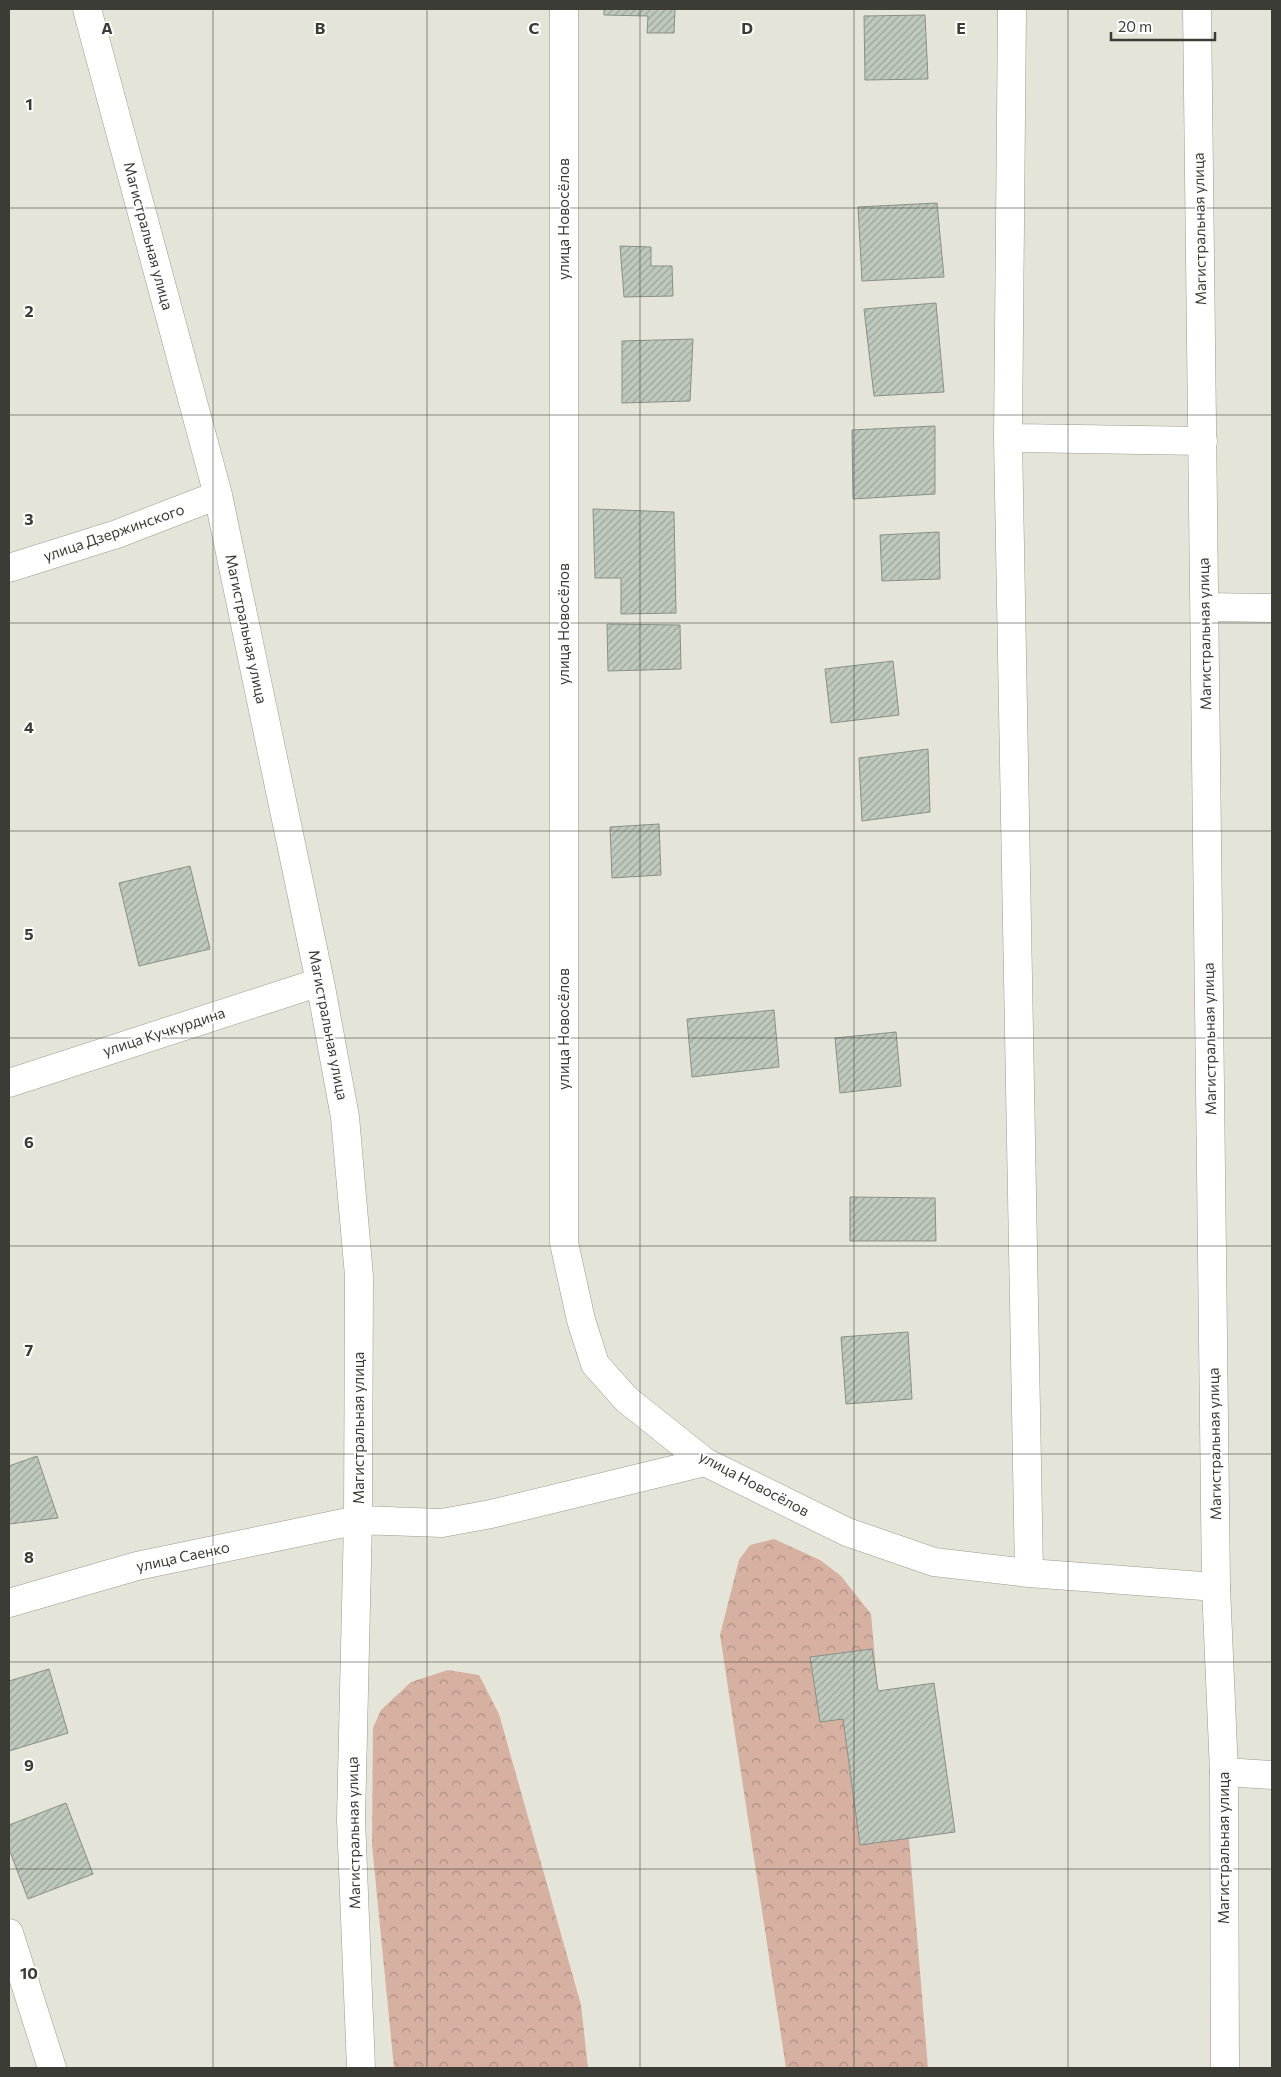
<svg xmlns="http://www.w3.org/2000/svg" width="1281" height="2077" font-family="Commissioner,sans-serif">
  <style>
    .forest { fill: url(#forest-crowns) }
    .building { fill: url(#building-hatch); stroke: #899187 }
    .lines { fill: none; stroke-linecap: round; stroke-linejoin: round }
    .street-casing { stroke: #9a9a8e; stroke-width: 29 }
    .secondary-casing { stroke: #9a9a8e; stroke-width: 29 }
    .street { stroke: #fff; stroke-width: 28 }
    .secondary { stroke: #fff; stroke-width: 28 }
    .grid { fill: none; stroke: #3c3c37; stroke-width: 1; stroke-opacity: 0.55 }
    .labels { text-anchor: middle; stroke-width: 4; stroke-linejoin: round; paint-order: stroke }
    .street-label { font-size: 15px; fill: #3c3c37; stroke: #fff }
    .grid-label { font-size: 16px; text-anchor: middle; font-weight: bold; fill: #3c3c37; stroke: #fff; stroke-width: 4; stroke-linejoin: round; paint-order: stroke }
  </style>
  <defs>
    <pattern id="forest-crowns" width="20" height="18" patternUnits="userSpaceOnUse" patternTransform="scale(1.25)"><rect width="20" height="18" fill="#d6b0a0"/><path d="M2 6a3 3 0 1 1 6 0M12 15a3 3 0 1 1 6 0" fill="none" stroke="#af9083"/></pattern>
    <pattern id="building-hatch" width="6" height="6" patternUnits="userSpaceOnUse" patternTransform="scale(1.25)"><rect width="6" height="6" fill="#c0c9be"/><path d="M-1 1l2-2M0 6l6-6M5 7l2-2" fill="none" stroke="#9da49b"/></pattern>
  </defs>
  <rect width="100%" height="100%" fill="#e4e5d8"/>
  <path class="forest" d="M774 1539 820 1560 841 1576 871 1614 881 1726 908 1827 928 2068H786L720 1635 739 1560 750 1545Z
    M448 1670 479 1675 499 1714 581 2005 588 2068H394L372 1845 373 1728 381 1710 411 1682Z"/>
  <path class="building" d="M604 9H675L674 33H647L648 16 604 15Z
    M925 15 928 79 865 80 864 16Z
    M937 203 944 277 862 281 858 207Z
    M620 246 651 247V266H672L673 296 624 297Z
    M936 303 944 392 874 396 864 309Z
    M693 339 690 401 622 403V341Z
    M935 426V494L853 499 852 430Z
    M593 509 674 512 676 613 621 614V578H595Z
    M939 532 940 579 882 581 880 535Z
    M607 624 680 625 681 669 608 671Z
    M893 661 899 715 831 723 825 669Z
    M928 749 930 812 862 821 859 758Z
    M659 824 661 875 612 878 610 827Z
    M190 866 210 949 139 966 119 883Z
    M774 1010 779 1067 692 1077 687 1019Z
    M896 1032 901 1086 840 1093 835 1038Z
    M850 1197 935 1198 936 1241H850Z
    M908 1332 912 1399 846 1404 841 1337Z
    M37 1456 58 1518 9 1524V1466Z
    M872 1649 878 1691 934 1683 955 1832 860 1845 843 1719 820 1722 810 1657Z
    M49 1669 68 1733 9 1751V1681Z
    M66 1803 93 1874 28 1899 9 1849V1825Z"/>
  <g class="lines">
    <g class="street-casing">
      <path id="street" d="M87 9 218 495 320 982 345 1117 359 1276 358 1520 351 1819 361 2068
        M564 9V1243L581 1320 595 1364 626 1399 705 1462 847 1532 934 1562 1029 1573 1216 1587
        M1012 9 1008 438 1029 1573
        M1008 438 1203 441
        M9 568 117 534 218 495
        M1205 607 1272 608
        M9 1083 320 982
        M9 1603 137 1566 358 1520 442 1523 491 1514 705 1462
        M1224 1772 1272 1775
        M9 1933 52 2068"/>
    </g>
    <g class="secondary-casing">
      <path id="secondary" d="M1197 9 1216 1587 1224 1772 1225 2068"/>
    </g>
    <use href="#street" class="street"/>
    <use href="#secondary" class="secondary"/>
  </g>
  <path class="grid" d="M213 9V2068M427 9V2068M640 9V2068M854 9V2068M1068 9V2068M9 208H1272M9 415H1272M9 623H1272M9 831H1272M9 1038H1272M9 1246H1272M9 1454H1272M9 1662H1272M9 1869H1272"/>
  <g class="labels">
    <g class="street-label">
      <text transform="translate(564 219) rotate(-90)" y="5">улица Новосёлов</text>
      <text transform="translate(1200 229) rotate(-91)" y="5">Магистральная улица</text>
      <text transform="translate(148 236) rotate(75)" y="5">Магистральная улица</text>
      <text transform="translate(114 533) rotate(-19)" y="5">улица Дзержинского</text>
      <text transform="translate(564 624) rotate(-90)" y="5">улица Новосёлов</text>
      <text transform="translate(246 629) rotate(78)" y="5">Магистральная улица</text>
      <text transform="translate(1205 634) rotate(-91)" y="5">Магистральная улица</text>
      <text transform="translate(328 1025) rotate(79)" y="5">Магистральная улица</text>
      <text transform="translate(564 1029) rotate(-90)" y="5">улица Новосёлов</text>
      <text transform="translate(164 1032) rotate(-18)" y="5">улица Кучкурдина</text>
      <text transform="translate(1210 1039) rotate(-91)" y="5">Магистральная улица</text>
      <text transform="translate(359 1428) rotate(-90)" y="5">Магистральная улица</text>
      <text transform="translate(1215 1444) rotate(-91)" y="5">Магистральная улица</text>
      <text transform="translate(754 1484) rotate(28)" y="5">улица Новосёлов</text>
      <text transform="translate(183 1557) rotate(-12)" y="5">улица Саенко</text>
      <text transform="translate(354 1833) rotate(-91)" y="5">Магистральная улица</text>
      <text transform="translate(1224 1848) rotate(-90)" y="5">Магистральная улица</text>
    </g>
  </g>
  <g class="grid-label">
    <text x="107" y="34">A</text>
    <text x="320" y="34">B</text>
    <text x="534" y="34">C</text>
    <text x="747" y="34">D</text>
    <text x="961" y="34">E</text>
    <text x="29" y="110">1</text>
    <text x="29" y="317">2</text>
    <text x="29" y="525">3</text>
    <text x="29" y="733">4</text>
    <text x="29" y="940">5</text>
    <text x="29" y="1148">6</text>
    <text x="29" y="1356">7</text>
    <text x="29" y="1563">8</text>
    <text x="29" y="1771">9</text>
    <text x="29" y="1979">10</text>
  </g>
  <rect width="1281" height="2077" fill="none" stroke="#3c3c37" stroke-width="20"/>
  <path d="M1111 32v8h104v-8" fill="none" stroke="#3c3c37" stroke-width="2.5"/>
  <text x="1118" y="32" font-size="15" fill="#3c3c37" stroke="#ffffff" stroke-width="4" paint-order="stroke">20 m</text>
</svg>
